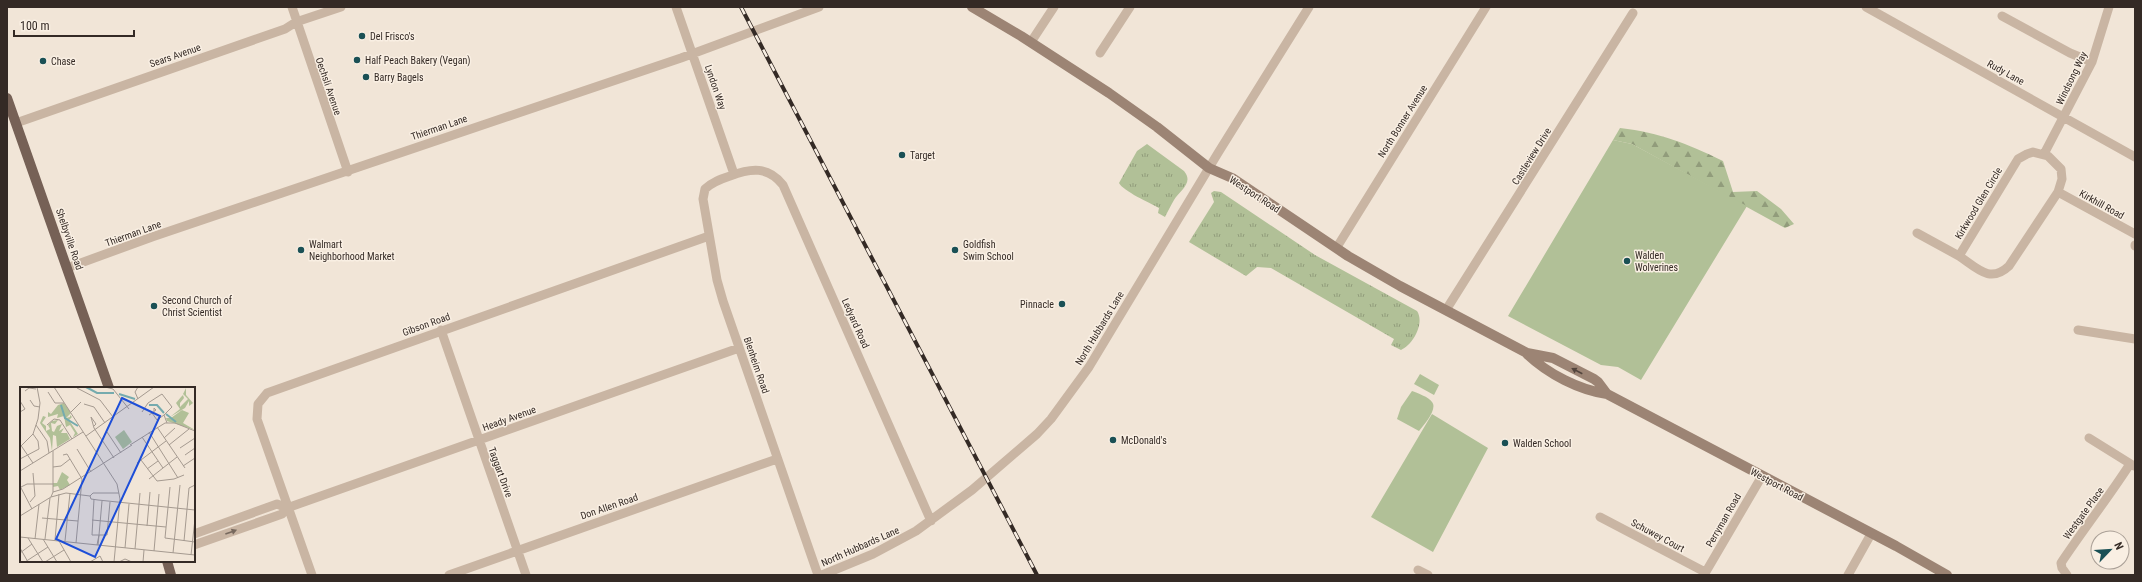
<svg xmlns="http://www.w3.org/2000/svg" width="2142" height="582" font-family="'Roboto Condensed',sans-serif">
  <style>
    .grass { fill: url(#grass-tufts) }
    .forest { fill: url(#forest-firs) }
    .park { fill: #b1c097 }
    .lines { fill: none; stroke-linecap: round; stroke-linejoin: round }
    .minor { stroke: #c9b5a3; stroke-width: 9 }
    .secondary { stroke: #9c8474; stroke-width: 10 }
    .primary { stroke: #766156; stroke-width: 10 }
    .rail-casing { stroke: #342a25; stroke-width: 4 }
    .rail { stroke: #f9efe3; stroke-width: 2.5; stroke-dasharray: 8; stroke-linecap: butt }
    .oneway { fill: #53453d }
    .oneway2 { fill: #77695e }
    .poi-dot { fill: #1a5055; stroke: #f9efe3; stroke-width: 1.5 }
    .labels { text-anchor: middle; stroke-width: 3; stroke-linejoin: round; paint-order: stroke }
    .poi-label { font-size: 10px; fill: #342a25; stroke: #f9efe3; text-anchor: start }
    .street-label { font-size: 10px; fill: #342a25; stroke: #f9efe3 }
    .inset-river { fill: none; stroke: #75abae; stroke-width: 2 }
    .inset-road { fill: none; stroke: #a59a90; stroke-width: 1 }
    .view { fill: #1d4ed8; fill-opacity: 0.15; stroke: #1d4ed8; stroke-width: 2 }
    .inset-edge { fill: none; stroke: #342a25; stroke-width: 2 }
  </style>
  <defs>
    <pattern id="grass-tufts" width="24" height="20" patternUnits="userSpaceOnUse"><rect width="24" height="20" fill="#b1c097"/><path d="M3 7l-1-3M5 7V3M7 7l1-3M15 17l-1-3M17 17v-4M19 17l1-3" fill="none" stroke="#919c7b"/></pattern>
    <pattern id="forest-firs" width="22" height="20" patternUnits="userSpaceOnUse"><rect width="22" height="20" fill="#b1c097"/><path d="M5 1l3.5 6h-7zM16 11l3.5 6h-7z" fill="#919c7b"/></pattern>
  </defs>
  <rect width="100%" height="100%" fill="#f1e5d7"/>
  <path class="grass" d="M1147 144 1184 171C1194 183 1180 190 1174 200 1171 205 1168 211 1165 217L1158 213 1159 208C1150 203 1123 191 1119 183L1137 151Z
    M1214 191 1221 192 1315 255 1417 311C1425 323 1413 345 1401 350L1391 345 1394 339 1271 268 1257 267 1246 276 1189 242 1214 202 1211 193Z"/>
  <path class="forest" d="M1620 128C1661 133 1686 143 1723 161L1733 192 1757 191 1781 209 1794 224 1785 228 1632 144 1613 140Z"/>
  <path class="park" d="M1613 140 1632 144 1747 206 1641 380 1618 367 1601 365 1508 316Z
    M1420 374 1439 385 1434 395 1414 384Z
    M1412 391C1417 393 1429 397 1432 402 1438 409 1424 425 1419 431L1397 419 1401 407Z
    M1432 414 1488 448 1433 552 1371 517Z"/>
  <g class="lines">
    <path class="minor" d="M292 7 348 172
      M676 7 734 174
      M1866 7 2135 157
      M2002 16 2070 53 2092 62
      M1031 42 1054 7
      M1100 53 1130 7
      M16 123 285 29 296 22 341 7
      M2033 152 2048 156 2061 169 2062 179 2058 192 2009 266C1990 284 1977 268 1959 256L2018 159 2027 154Z
      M2044 154 2092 62 2109 7
      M2058 192 2135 234
      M1917 233 1959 256
      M2135 246V245
      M1337 247 1486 7
      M67 268 152 237 681 58 819 7
      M1446 310 1633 13
      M441 330 526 575
      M2078 330 2135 339
      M2089 438 2134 466
      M287 508 739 348
      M1600 517 1705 572
      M194 534 277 504 287 508 282 514 194 545
      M1418 570 1428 575
      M312 575 257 419 258 404 267 393 709 236
      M449 575 777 459
      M818 575 723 301 717 280 703 199 705 189C712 182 721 179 730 176 751 168 768 166 783 185L931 521
      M822 575 873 554 916 531 972 490 1037 434 1051 419 1089 367 1218 153 1309 7
      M1704 575 1762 476
      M1848 575 1871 534
      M2067 575 2062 568 2061 563C2083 530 2108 498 2130 464"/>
    <path class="secondary" d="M972 7 1021 36 1109 93 1157 127 1209 168 1232 178 1348 256 1400 286 1527 353 1553 358 1594 379 1598 382 1607 394
      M1527 354C1548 374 1579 390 1607 394L1896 546 1947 575"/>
    <path class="primary" d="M7 98 109 388
      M167 561 171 575"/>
    <g class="rail-casing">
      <path id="rail" d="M741 7 1037 575"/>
    </g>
    <use href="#rail" class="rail"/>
  </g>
  <defs><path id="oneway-solid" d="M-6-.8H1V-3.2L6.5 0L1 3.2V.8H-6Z"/></defs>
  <use class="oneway" href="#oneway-solid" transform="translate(1577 371) rotate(-153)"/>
  <use class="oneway2" href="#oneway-solid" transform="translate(231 532) rotate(-20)"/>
  <g class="poi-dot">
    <circle cx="362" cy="36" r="4"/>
    <circle cx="357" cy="60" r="4"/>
    <circle cx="43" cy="61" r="4"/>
    <circle cx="366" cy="77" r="4"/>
    <circle cx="902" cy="155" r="4"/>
    <circle cx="301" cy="250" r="4"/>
    <circle cx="955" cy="250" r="4"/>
    <circle cx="1627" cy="261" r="4"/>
    <circle cx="1062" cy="304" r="4"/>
    <circle cx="154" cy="306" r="4"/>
    <circle cx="1113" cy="440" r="4"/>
    <circle cx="1505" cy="443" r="4"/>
  </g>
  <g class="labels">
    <g class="poi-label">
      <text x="370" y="40">Del Frisco's</text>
      <text x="365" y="64">Half Peach Bakery (Vegan)</text>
      <text x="51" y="65">Chase</text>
      <text x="374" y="81">Barry Bagels</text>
      <text x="910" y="159">Target</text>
      <text x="309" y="248">Walmart<tspan x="309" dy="12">Neighborhood Market</tspan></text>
      <text x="963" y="248">Goldfish<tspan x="963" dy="12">Swim School</tspan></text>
      <text x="1635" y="259">Walden<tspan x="1635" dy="12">Wolverines</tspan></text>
      <text x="162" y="304">Second Church of<tspan x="162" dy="12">Christ Scientist</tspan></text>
      <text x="1054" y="308" text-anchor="end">Pinnacle</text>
      <text x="1121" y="444">McDonald's</text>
      <text x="1513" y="447">Walden School</text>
    </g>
    <g class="street-label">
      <text transform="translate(175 55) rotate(-19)" y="4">Sears Avenue</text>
      <text transform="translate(2006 72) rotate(29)" y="4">Rudy Lane</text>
      <text transform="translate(2071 78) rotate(-64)" y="4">Windsong Way</text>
      <text transform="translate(329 86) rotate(71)" y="4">Oechsli Avenue</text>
      <text transform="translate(716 87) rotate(71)" y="4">Lyndon Way</text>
      <text transform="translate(1402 121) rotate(-58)" y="4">North Bonner Avenue</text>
      <text transform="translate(439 127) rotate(-19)" y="4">Thierman Lane</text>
      <text transform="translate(1531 156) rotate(-58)" y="4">Castleview Drive</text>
      <text transform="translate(1255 194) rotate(33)" y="4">Westport Road</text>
      <text transform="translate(1978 203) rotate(-59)" y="4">Kirkwood Glen Circle</text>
      <text transform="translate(2102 204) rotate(29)" y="4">Kirkhill Road</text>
      <text transform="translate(133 233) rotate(-20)" y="4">Thierman Lane</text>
      <text transform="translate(70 239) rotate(71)" y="4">Shelbyville Road</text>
      <text transform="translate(856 323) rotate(66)" y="4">Ledyard Road</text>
      <text transform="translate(426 324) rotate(-20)" y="4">Gibson Road</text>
      <text transform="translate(1099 328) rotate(-59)" y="4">North Hubbards Lane</text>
      <text transform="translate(757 365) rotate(71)" y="4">Blenheim Road</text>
      <text transform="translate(509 418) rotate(-20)" y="4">Heady Avenue</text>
      <text transform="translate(501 472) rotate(70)" y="4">Taggart Drive</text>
      <text transform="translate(1777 484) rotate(28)" y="4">Westport Road</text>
      <text transform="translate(609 506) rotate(-19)" y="4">Don Allen Road</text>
      <text transform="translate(2083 513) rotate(-54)" y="4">Westgate Place</text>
      <text transform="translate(1723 520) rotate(-60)" y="4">Perryman Road</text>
      <text transform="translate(1658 535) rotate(28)" y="4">Schuwey Court</text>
      <text transform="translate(860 546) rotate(-24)" y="4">North Hubbards Lane</text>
    </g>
  </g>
  <g transform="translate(20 387)">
    <rect width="175" height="175" fill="#f1e5d7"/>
    <path d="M162 23 169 26 163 36 175 43 147 34 146 31H151ZM42 85 49 90 47 93 50 98 40 103 38 99 33 100V96H37Z" fill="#b1c097"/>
    <path d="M166 1V8L173 16 169 19V14L165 21 150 30 160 22 156 16 161 10 163 8 164 11 160 16V20L168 12 163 7ZM44 16 51 26 46 31 50 30V28L52 30 49 33 58 47 53 50 55 46 50 38 46 40 44 29 37 31 38 27 28 30V25L31 27 38 18ZM23 29 26 30 22 36 26 39V44L30 42 28 38 32 34 38 33 35 37 31 36 32 44 34 45 37 39 42 37 39 44 44 41 41 46H47L50 52 37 60 36 49 33 48 32 64 30 51 20 36Z" fill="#b1c097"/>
    <path d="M104 43 112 55 103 62 95 50Z" fill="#b1c097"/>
    <path class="inset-river" d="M66 0 77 6H94M99 7 115 12M41 18 45 31 58 39M129 18H137L144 26M146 27 156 35"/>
    <path class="inset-road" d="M34 0 97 97 100 112 94 175M85 0 93 2 109 22M118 0 115 5 118 12M57 1 80 13 93 30M5 4 9 1 16 2M28 5 35 16H44M10 13 14 19 20 20M0 14 5 22 0 25M64 17 74 20 85 36M51 25 61 15M122 25 128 16 142 7 152 20 144 28 147 36M132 26 137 33 144 28M129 28 132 26 136 23 134 21V24M16 38 27 54 29 66M27 38 34 32 40 33 52 52M74 39 76 37 71 30 74 41 94 71M137 40 165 81M87 45 101 66M129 45 158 91M66 49 134 0M122 50 143 81M144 51 155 41M0 57 13 76M110 58 145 36H155L175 44M149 58 169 42M0 60 13 47 18 32 20 16 17 0M160 61 175 51M57 62 71 85M43 68 47 67 62 92 56 156M165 68 175 61M0 72 19 62 18 54 13 47M121 73 137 94 154 92 164 88M117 76 146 54M163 79 175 71M33 80 41 79 50 72M127 82 138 74M0 84 63 45M129 92 157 70M0 99 12 122M1 100 7 97H33M150 100 145 151 175 155M33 105V64M70 109 71 112 78 113 175 123M70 109 73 106H99M31 110 46 106 70 109M74 112 72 148H87L90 115M10 115 15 109 13 86M0 129 31 110 33 105 43 102 112 58M22 131 58 134M72 133 146 140M127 139 130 105M79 148 82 114M0 150 175 168M8 151 23 175M15 152 19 117M23 152 37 175M25 152 30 111M35 153 39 107M39 154 51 175M45 154 50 106M164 154 169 101 175 98M77 158 79 148 78 158M0 161 8 175M105 161 109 117M115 162 120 106M134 164 139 107M0 166 12 157M153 166 160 98M171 168 175 132M5 175 28 160M25 175 44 163M70 175 80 169 83 175M99 175 105 172 112 175M123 175 124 163"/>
    <path class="view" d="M102 11 140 29 75 170 36 152Z"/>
    <rect width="175" height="175" class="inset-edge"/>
  </g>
  <rect width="2142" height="582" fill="none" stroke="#342a25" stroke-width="16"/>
  <g transform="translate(2110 550) rotate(65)"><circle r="19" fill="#f9efe3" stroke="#aaa097"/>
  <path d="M0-3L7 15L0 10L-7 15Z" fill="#1a5055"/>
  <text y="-6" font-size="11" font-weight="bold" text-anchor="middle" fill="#342a25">N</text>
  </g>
  <path d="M14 30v6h120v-6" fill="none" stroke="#342a25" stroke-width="2"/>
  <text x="20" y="30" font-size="12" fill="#342a25" stroke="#f9efe3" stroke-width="3" paint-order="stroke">100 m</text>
</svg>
